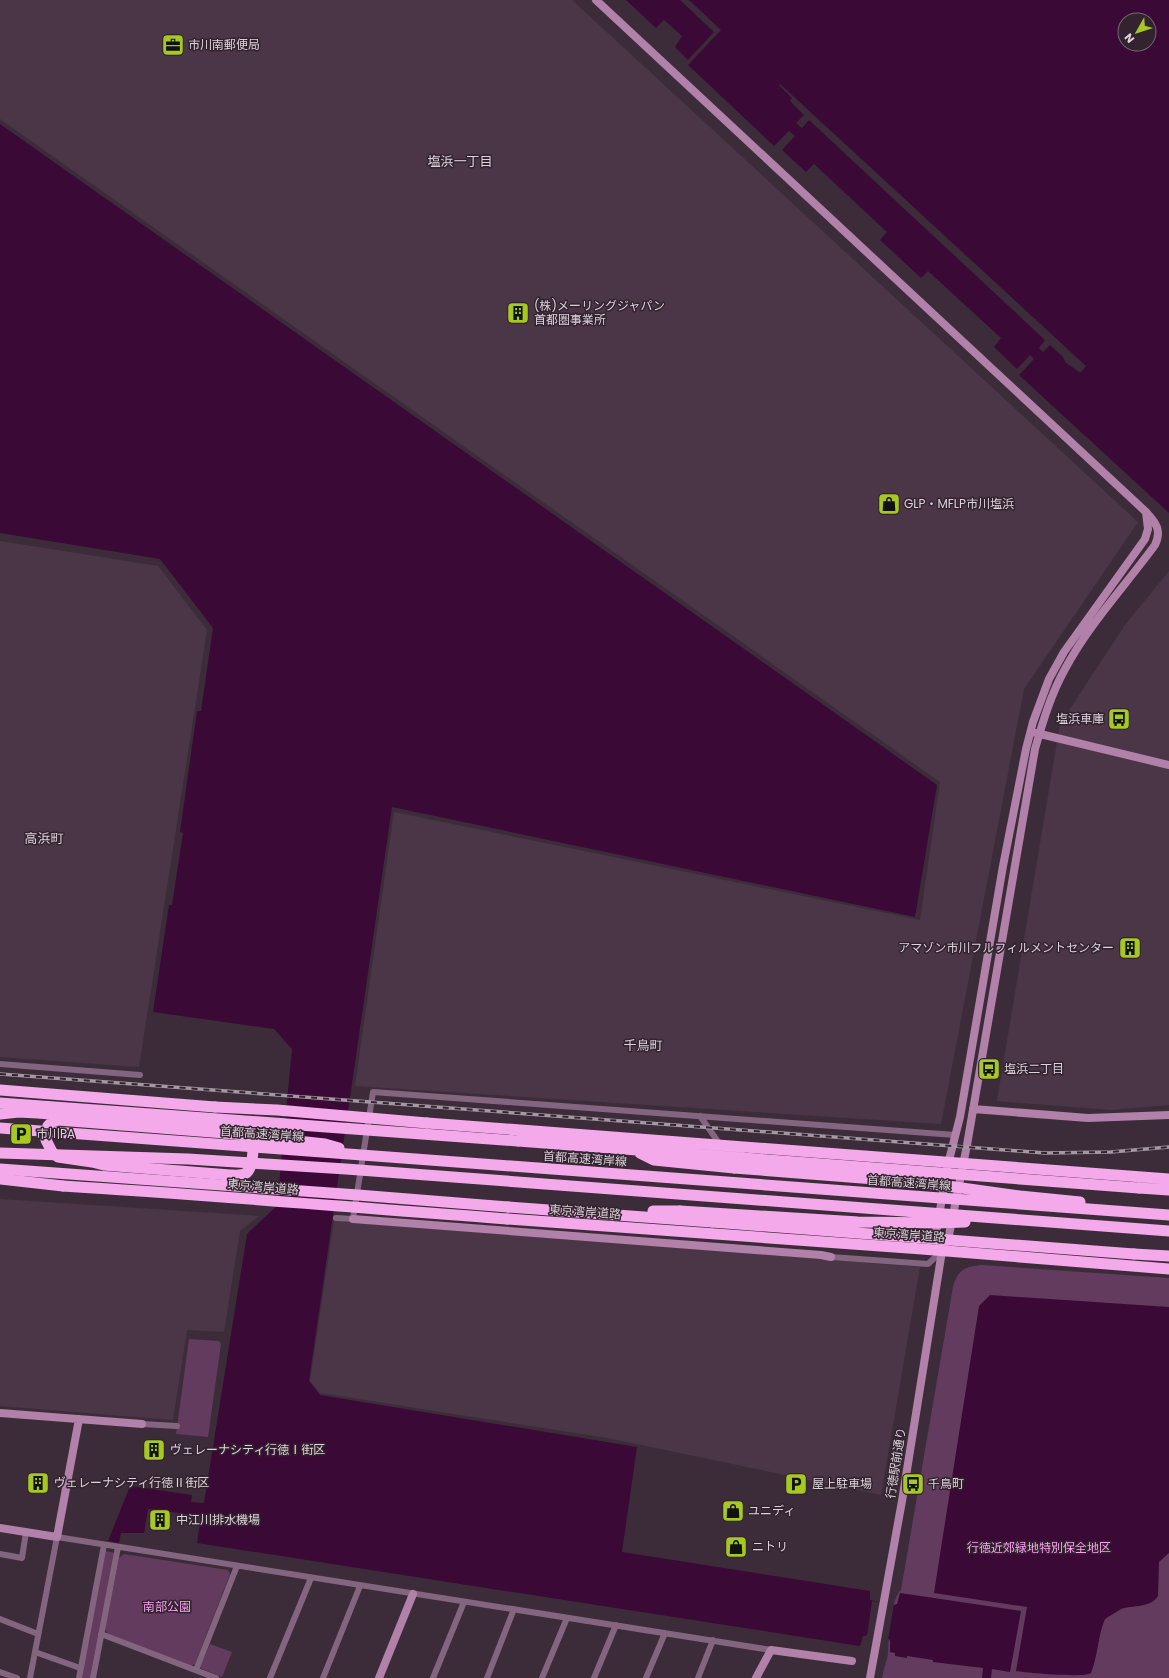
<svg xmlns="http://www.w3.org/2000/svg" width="1169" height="1678" font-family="Poppins,'Noto Sans JP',sans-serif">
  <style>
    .built { fill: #4b3648 }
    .green { fill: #623b5e }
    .water { fill: #3a0936; fill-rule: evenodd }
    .pier { fill: #3c2c3a }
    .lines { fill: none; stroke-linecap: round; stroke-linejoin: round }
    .street { stroke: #84657f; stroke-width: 6 }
    .secondary { stroke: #b181aa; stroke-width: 8 }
    .highway { stroke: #f4a9ea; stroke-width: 11 }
    .rail-casing { stroke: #a498a2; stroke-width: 3.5 }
    .rail { stroke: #32232f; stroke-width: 2; stroke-dasharray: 6; stroke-linecap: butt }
    .highway-bridge { stroke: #f4a9ea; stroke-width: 11 }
    .labels { text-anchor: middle; stroke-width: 3; stroke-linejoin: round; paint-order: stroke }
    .poi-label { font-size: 12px; fill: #ddd3db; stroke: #32232f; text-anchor: start }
    .street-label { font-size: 12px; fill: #ddd3db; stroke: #32232f }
    .park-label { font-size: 12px; fill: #fd9ff2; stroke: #32232f }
    .neighbourhood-label { font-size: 13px; fill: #ddd3db; stroke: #32232f }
  </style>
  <rect width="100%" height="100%" fill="#3c2c3a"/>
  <path class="built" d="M0 0H572L1138 522 1024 689 941 1124 355 1086 394 812 920 920 940 782 0 119Z
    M0 541 158 566 207 630 139 1067 0 1057Z
    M1169 571V1105L1111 1110 997 1101 1060 724 1125 625Z
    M0 1199 259 1216 240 1231 224 1332 187 1330 173 1420 0 1406Z
    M334 1221 920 1267 881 1495 608 1438 320 1393 310 1381Z"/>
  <path class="green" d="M981 1265 1169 1278V1678H882C883 1670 887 1662 888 1654 889 1639 890 1599 901 1590L953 1287C958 1269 965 1267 981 1265Z
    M189 1339 219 1341 221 1344 208 1437 176 1434Z
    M105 1551 116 1553 91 1678H81Z
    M124 1554 228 1570 230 1574 195 1664 191 1666 108 1634 105 1629 119 1558Z
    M210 1644 232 1652 222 1677 202 1669 200 1667Z"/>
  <path class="water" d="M626 0H680L714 32 688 60 675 47 682 36 664 20 656 28Z
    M689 0H1169V513L1019 375 1034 359 1030 355 1017 369 994 347 1001 338 928 271 921 278 880 240 887 232 814 164 806 172 782 150 795 136 789 131 774 146 688 65 721 30ZM1125 20H1149V44H1125Z
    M0 124 937 785 915 917 392 807 309 1381 320 1395 637 1447 622 1552 870 1591V1600L894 1605 897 1604 900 1593 1021 1611 1010 1672 992 1669 991 1678H982L983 1668 933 1662V1660L907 1656V1658L895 1656V1653L890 1652V1641L889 1639 866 1635V1636H863L860 1646 197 1543 201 1516 148 1509 144 1533H121L119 1543 108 1541 130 1486 192 1495 191 1502 204 1503 247 1234 280 1203 279 1184 292 1049 274 1029 153 1012 169 905H172L183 833 180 832 197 711H201L213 628 160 559 0 533Z
    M990 1295 1169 1307V1553L1159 1562 1158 1596C1151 1608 1133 1605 1121 1609 1116 1612 1110 1616 1105 1619 1098 1634 1098 1656 1091 1673 1085 1678 1029 1673 1016 1671L1027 1607 934 1593 979 1306Z"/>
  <path class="pier" d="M780 84 1086 366 1081 372H1079L1065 362 1063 357 1050 345 1043 352 1039 348 1045 340 809 120 802 128 796 123 804 115 790 101 792 98 779 85Z
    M872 1601 894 1604 888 1640 867 1636Z"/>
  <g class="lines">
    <path class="street" d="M0 1064 140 1075
      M700 1116 721 1146
      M336 1218 353 1219 373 1092 955 1135
      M831 1257 928 1264 942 1251
      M142 1424 177 1426
      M0 1554 22 1558 26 1532
      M0 1619 38 1634
      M101 1634 216 1678
      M35 1652 80 1668
      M196 1670 237 1566
      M0 1672 17 1678
      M30 1678 57 1537 771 1650
      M79 1678 104 1545
      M93 1678 118 1547
      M270 1678 311 1578
      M323 1678 360 1586
      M433 1678 464 1602
      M487 1678 514 1609
      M542 1678 567 1618
      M594 1678 616 1625
      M646 1678 665 1633
      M698 1678 713 1640"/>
    <path class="secondary" d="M596 0 1146 512C1156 523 1162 530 1155 545 1125 586 1089 624 1065 669 1051 694 1043 721 1035 749L967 1145 949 1235 942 1251 902 1501 870 1678
      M1036 733 1169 765
      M973 1109 1088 1118 1169 1115
      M947 1168 960 1117 1003 866 1026 749 1033 722 1049 679 1064 652 1145 539 1148 529 1146 512
      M353 1219 821 1255 831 1257
      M939 1242 936 1233 945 1181
      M0 1413 142 1424
      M0 1528 57 1537 79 1419
      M379 1678 413 1594
      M756 1678 771 1650 852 1661"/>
    <path class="highway" d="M0 1090 215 1107
      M0 1114 19 1112 38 1113 246 1130C248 1132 250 1133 251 1135 255 1141 253 1170 246 1173 242 1176 235 1175 230 1175L104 1165 92 1162 58 1157 52 1152 46 1140V1132L48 1126 52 1122 58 1120 225 1133
      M427 1123 1169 1179
      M518 1141C593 1147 668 1152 743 1158
      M640 1153 654 1160 734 1168
      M0 1179 63 1186
      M1139 1188 1169 1190
      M508 1207 712 1222
      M653 1211H680
      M507 1219 922 1249 1169 1269
      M1134 1254 1169 1256"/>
    <g class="rail-casing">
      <path id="rail" d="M0 1074 1045 1153 1111 1152 1169 1147"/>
    </g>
    <use href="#rail" class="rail"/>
    <path class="highway-bridge" d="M0 1103 518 1141
      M215 1107 277 1110 427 1123
      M0 1128 1169 1215
      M225 1133 325 1144 339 1148
      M0 1153 188 1159 346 1169 1169 1231
      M743 1158 1139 1188
      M734 1168 926 1183 1020 1196 1080 1202
      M0 1169 358 1195 508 1207
      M63 1186C211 1195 359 1208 507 1219
      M680 1211 858 1222 937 1223 965 1222
      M712 1222 1134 1254"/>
  </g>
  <defs>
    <g id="office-square" transform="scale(1.15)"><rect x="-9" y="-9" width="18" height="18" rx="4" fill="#a6c820" stroke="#32232f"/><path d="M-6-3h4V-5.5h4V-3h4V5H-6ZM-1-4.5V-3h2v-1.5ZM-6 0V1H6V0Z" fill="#111"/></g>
    <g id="building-square" transform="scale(1.15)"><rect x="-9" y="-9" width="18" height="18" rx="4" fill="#a6c820" stroke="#32232f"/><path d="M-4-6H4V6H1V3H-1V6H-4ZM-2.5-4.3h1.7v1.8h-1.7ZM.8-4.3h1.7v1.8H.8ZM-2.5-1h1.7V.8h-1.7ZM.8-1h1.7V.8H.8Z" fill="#111"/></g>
    <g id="shop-square" transform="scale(1.15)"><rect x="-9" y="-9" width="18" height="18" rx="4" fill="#a6c820" stroke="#32232f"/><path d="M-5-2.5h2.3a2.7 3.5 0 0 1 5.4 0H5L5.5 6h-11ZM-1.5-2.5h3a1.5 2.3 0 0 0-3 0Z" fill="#111"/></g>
    <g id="bus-square" transform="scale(1.15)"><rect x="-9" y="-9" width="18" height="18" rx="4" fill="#a6c820" stroke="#32232f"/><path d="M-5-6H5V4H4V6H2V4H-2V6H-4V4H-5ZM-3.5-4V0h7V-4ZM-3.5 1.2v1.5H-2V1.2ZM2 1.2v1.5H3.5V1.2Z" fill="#111"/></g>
    <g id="parking-square" transform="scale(1.15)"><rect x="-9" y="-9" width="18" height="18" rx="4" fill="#a6c820" stroke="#32232f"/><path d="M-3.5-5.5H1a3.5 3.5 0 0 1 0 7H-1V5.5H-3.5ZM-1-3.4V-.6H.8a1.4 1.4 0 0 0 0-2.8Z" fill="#111"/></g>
  </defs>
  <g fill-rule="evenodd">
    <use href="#office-square" x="173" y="45"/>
    <use href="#building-square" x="518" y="313"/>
    <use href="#shop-square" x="889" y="504"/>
    <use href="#bus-square" x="1119" y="719"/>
    <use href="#building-square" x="1130" y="948"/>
    <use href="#bus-square" x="989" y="1069"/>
    <use href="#parking-square" x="21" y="1134"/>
    <use href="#building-square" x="154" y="1450"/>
    <use href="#building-square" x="38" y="1483"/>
    <use href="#parking-square" x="796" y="1484"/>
    <use href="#bus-square" x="913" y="1484"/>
    <use href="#shop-square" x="733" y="1511"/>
    <use href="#building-square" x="160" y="1520"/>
    <use href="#shop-square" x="736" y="1547"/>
  </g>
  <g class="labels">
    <g class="poi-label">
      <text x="188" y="49">市川南郵便局</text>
      <text x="534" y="310">(株)メーリングジャパン<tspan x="534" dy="14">首都圏事業所</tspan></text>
      <text x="904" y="508">GLP・MFLP市川塩浜</text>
      <text x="1104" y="723" text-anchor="end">塩浜車庫</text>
      <text x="1114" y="952" text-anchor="end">アマゾン市川フルフィルメントセンター</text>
      <text x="1004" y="1073">塩浜二丁目</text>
      <text x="36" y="1138">市川PA</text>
      <text x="170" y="1454">ヴェレーナシティ行徳Ⅰ街区</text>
      <text x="54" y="1487">ヴェレーナシティ行徳Ⅱ街区</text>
      <text x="812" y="1488">屋上駐車場</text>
      <text x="928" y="1488">千鳥町</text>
      <text x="748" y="1515">ユニディ</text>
      <text x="176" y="1524">中江川排水機場</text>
      <text x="752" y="1551">ニトリ</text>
    </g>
    <g class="street-label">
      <text transform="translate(262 1134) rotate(4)" y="4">首都高速湾岸線</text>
      <text transform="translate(585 1159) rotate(4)" y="4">首都高速湾岸線</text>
      <text transform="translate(909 1183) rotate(4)" y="4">首都高速湾岸線</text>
      <text transform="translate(263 1187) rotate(5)" y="4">東京湾岸道路</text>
      <text transform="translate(585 1212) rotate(4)" y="4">東京湾岸道路</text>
      <text transform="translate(909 1235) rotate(4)" y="4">東京湾岸道路</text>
      <text transform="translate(896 1463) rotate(-81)" y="4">行徳駅前通り</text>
    </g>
    <g class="park-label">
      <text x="1039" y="1552">行徳近郊緑地特別保全地区</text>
      <text x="167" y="1611">南部公園</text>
    </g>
    <g class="neighbourhood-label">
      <text x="460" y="166">塩浜一丁目</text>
      <text x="44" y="843">高浜町</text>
      <text x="643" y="1050">千鳥町</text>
    </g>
  </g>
  <g transform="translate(1137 32) rotate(231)"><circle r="19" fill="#32232f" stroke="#766974"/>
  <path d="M0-3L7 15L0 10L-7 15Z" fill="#a6c820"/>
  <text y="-6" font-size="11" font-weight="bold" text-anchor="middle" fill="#ddd3db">N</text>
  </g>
</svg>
